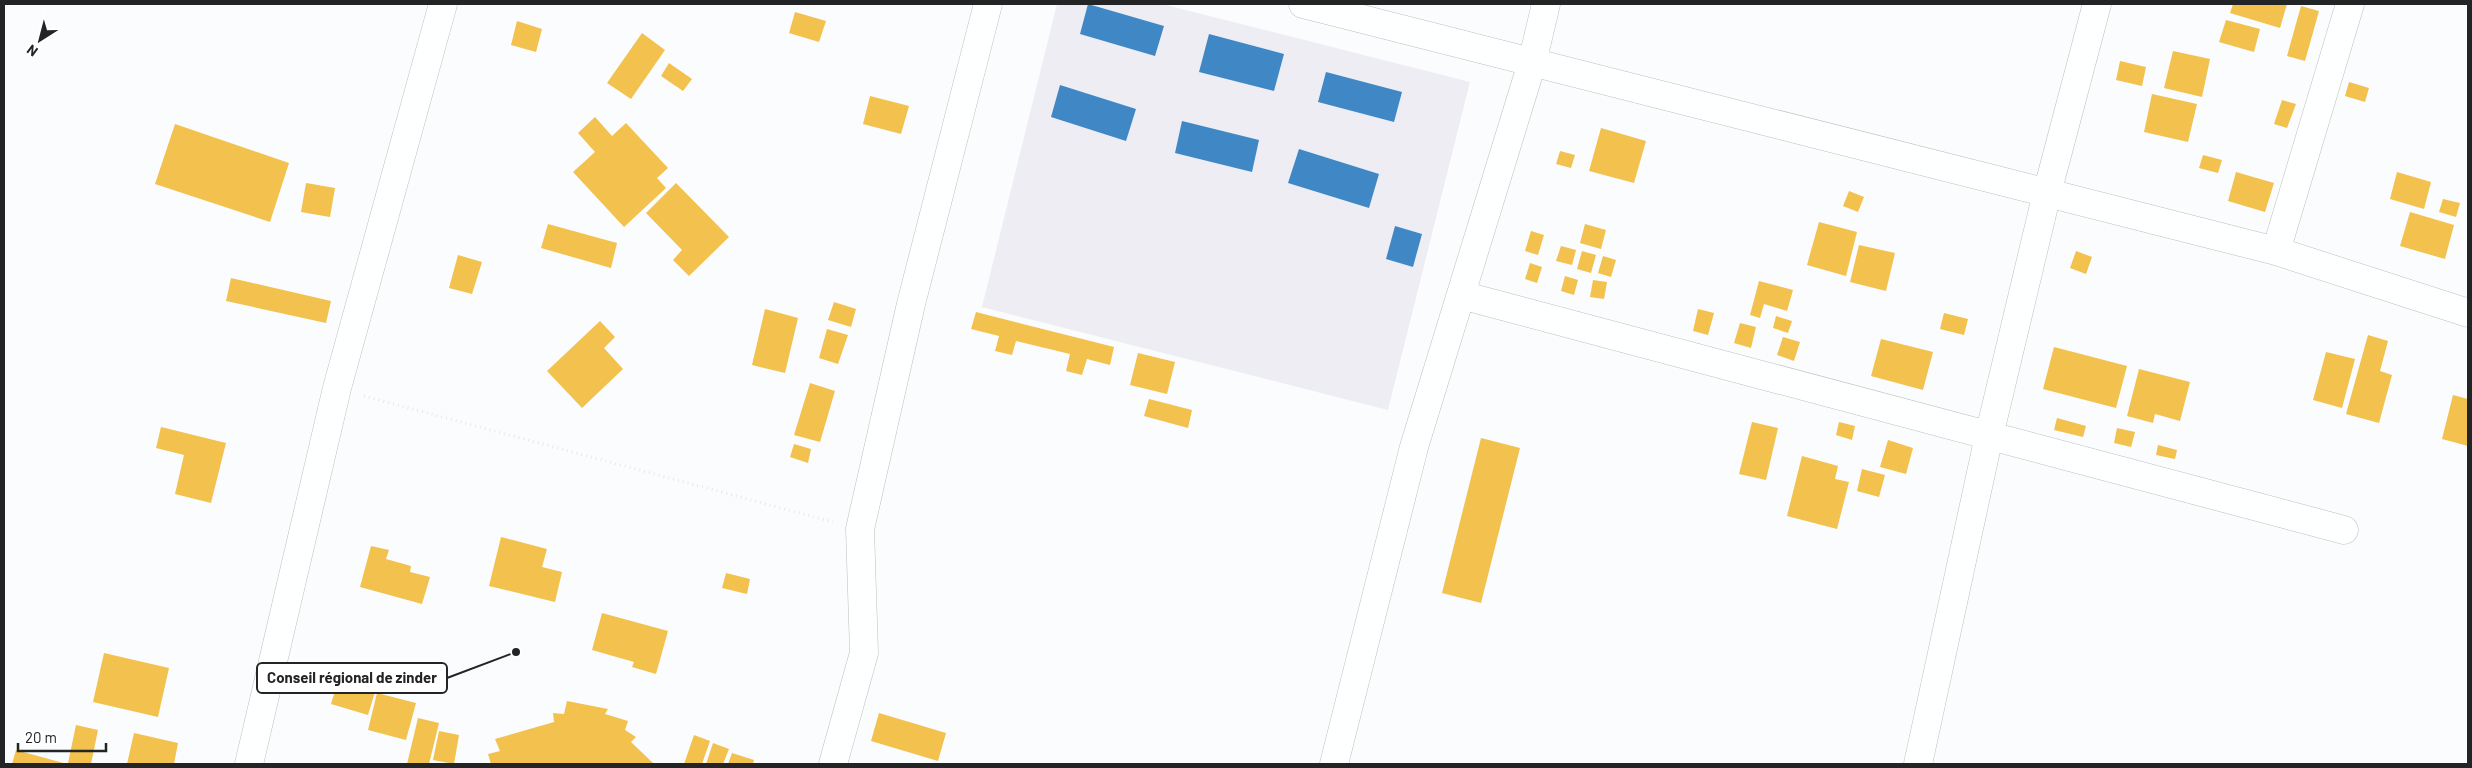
<svg xmlns="http://www.w3.org/2000/svg" width="2472" height="768" font-family="Barlow,sans-serif">
  <style>
    .education { fill: #eeedf4 }
    .homes { fill: #f2c14e }
    .schools { fill: #3f88c5 }
    .lines { fill: none; stroke-linecap: round; stroke-linejoin: round }
    .minor-casing { stroke: #bebfc1; stroke-width: 29 }
    .path { stroke: #e7e8e8; stroke-width: 3; stroke-dasharray: 1 4; stroke-linecap: butt }
    .minor { stroke: #feffff; stroke-width: 28 }
    .leader { fill: none; stroke: #232426; stroke-width: 2 }
    .callout-dot { fill: #232426; stroke: #fff; stroke-width: 2 }
    .callout { fill: #fff; stroke: #232426; stroke-width: 2 }
    .callout-label { font-size: 15px; text-anchor: middle; font-weight: bold; fill: #232426 }
  </style>
  <rect width="100%" height="100%" fill="#fafcfe"/>
  <path class="education" d="M1057 4H1162L1470 82 1388 410 982 307Z"/>
  <path class="homes" d="M2233 4H2287L2280 28 2230 13Z
    M2301 6 2319 11 2305 61 2287 56Z
    M795 12 826 21 819 42 789 33Z
    M2226 20 2260 29 2254 52 2219 42Z
    M517 21 542 29 536 52 511 45Z
    M642 33 665 50 631 99 607 83Z
    M2173 51 2210 59 2202 97 2164 88Z
    M2120 61 2146 67 2142 86 2116 80Z
    M669 63 692 79 683 91 661 76Z
    M2349 82 2369 88 2365 102 2345 96Z
    M2152 94 2197 104 2188 142 2144 132Z
    M870 96 909 106 901 134 863 124Z
    M2282 100 2296 104 2287 128 2274 124Z
    M595 117 612 136 626 123 668 168 657 178 666 188 624 227 573 172 595 152 578 133Z
    M175 124 289 163 270 222 155 184Z
    M1601 128 1646 141 1634 183 1589 171Z
    M1560 151 1575 155 1571 168 1556 164Z
    M2203 155 2222 160 2218 173 2199 168Z
    M2236 172 2274 183 2265 212 2228 201Z
    M2397 172 2431 182 2424 209 2390 199Z
    M306 183 335 188 330 217 301 212Z
    M676 183 729 237 689 276 673 260 682 250 646 213Z
    M1849 191 1864 197 1858 212 1843 206Z
    M2443 199 2460 203 2456 217 2439 212Z
    M2410 212 2454 225 2445 259 2400 246Z
    M1819 222 1857 232 1846 276 1807 265Z
    M548 224 617 243 611 268 541 248Z
    M1585 224 1606 230 1601 249 1580 243Z
    M1531 231 1544 235 1538 255 1525 251Z
    M1859 245 1895 253 1886 291 1850 282Z
    M1561 246 1576 250 1572 265 1556 261Z
    M1582 251 1596 255 1591 273 1577 269Z
    M2076 251 2092 257 2086 274 2070 268Z
    M458 255 482 262 472 294 449 288Z
    M1603 256 1616 260 1611 277 1598 273Z
    M1530 263 1542 267 1537 283 1525 279Z
    M1565 276 1578 280 1574 295 1561 291Z
    M231 278 331 301 326 323 226 301Z
    M1593 280 1607 282 1604 299 1590 297Z
    M1759 281 1793 290 1787 311 1764 304 1760 318 1750 315Z
    M834 302 856 309 851 327 828 320Z
    M765 309 798 318 785 373 752 365Z
    M1698 309 1714 313 1708 335 1693 331Z
    M976 312 1114 347 1110 365 1087 359 1082 375 1066 371 1070 354 1016 341 1012 355 995 351 999 336 971 329Z
    M1944 313 1968 319 1964 335 1940 329Z
    M1776 316 1792 321 1788 333 1773 328Z
    M600 321 615 337 604 348 623 369 582 408 547 371Z
    M1740 323 1756 327 1751 348 1734 343Z
    M827 329 848 335 838 364 819 358Z
    M2368 335 2388 341 2380 371 2392 375 2379 423 2346 414Z
    M1783 337 1800 342 1794 361 1777 355Z
    M1881 339 1933 352 1923 390 1871 376Z
    M2054 347 2127 366 2116 408 2043 389Z
    M2326 352 2355 359 2342 408 2313 400Z
    M1138 353 1175 362 1167 394 1130 385Z
    M2139 369 2190 382 2180 421 2155 414 2153 423 2127 416Z
    M810 383 835 391 820 442 794 435Z
    M2453 395 2468 399V446L2442 439Z
    M1149 399 1192 410 1188 428 1144 416Z
    M2057 418 2086 426 2083 437 2054 430Z
    M1752 422 1778 428 1766 480 1739 474Z
    M1839 422 1855 426 1852 440 1836 435Z
    M161 427 226 443 211 503 175 494 184 455 156 448Z
    M2117 428 2135 432 2131 447 2114 443Z
    M1481 438 1520 448 1481 603 1442 593Z
    M1888 440 1913 448 1906 474 1880 467Z
    M794 444 811 449 808 463 790 457Z
    M2158 445 2177 450 2175 459 2156 455Z
    M1802 456 1838 466 1835 479 1849 482 1837 529 1787 516Z
    M1862 469 1885 475 1879 497 1857 491Z
    M501 537 547 549 542 567 562 572 555 602 489 586Z
    M371 546 389 550 386 559 411 566 410 572 430 577 422 604 360 587Z
    M726 573 750 579 747 594 722 588Z
    M602 613 668 631 656 674 632 667 634 662 592 650Z
    M104 653 169 668 158 717 93 702Z
    M338 681 375 692 368 715 331 704Z
    M377 693 416 703 406 740 368 730Z
    M567 701 608 709 605 714 628 721 625 730 636 737 631 742 654 764H491L488 754 500 751 495 739 554 722 553 713 564 714Z
    M879 713 946 733 938 761 871 741Z
    M418 718 439 723 429 764H407Z
    M76 725 98 730 91 764 68 763Z
    M439 731 459 735 454 764 433 760Z
    M134 733 178 743 174 764H127Z
    M694 735 710 741 702 764H684Z
    M713 743 729 749 723 764H706Z
    M16 750 67 764H12Z
    M732 753 754 760 753 764H728Z"/>
  <path class="schools" d="M1088 4 1164 26 1155 56 1080 34Z
    M1209 34 1284 54 1274 91 1199 72Z
    M1326 72 1402 92 1394 122 1318 102Z
    M1060 85 1136 109 1126 141 1051 117Z
    M1182 121 1259 140 1252 172 1175 153Z
    M1299 149 1379 174 1369 208 1288 183Z
    M1395 226 1422 234 1413 267 1386 259Z"/>
  <g class="lines">
    <g class="minor-casing">
      <path id="minor" d="M1303 4 2276 251 2468 313
        M2276 251 2350 4
        M1461 295 2344 530
        M249 764 337 388 443 4
        M833 764 864 653 860 529 911 304 988 4
        M1334 764 1414 447 1532 63 1546 4
        M1918 764 1989 436 2047 193 2097 4"/>
    </g>
    <path class="path" d="M364 396 833 522"/>
    <use href="#minor" class="minor"/>
  </g>
  <path class="leader" d="M516 652L447 678"/>
  <circle class="callout-dot" cx="516" cy="652" r="5"/>
  <rect class="callout" x="257" y="663" width="190" height="30" rx="5"/>
  <g class="callout-label">
    <text x="352" y="683">Conseil régional de zinder</text>
  </g>
  <rect width="2472" height="768" fill="none" stroke="#232426" stroke-width="10"/>
  <g transform="translate(40 40) rotate(216)" stroke="#ffffff" stroke-width="4" paint-order="stroke">
  <path d="M0-4L9 19L0 12L-9 19Z" fill="#232426"/>
  <text y="-8" font-size="14" font-weight="bold" text-anchor="middle" fill="#232426">N</text>
  </g>
  <path d="M18 743v8h88v-8" fill="none" stroke="#232426" stroke-width="2.5"/>
  <text x="25" y="743" font-size="15" fill="#232426" stroke="#ffffff" stroke-width="4" paint-order="stroke">20 m</text>
</svg>
